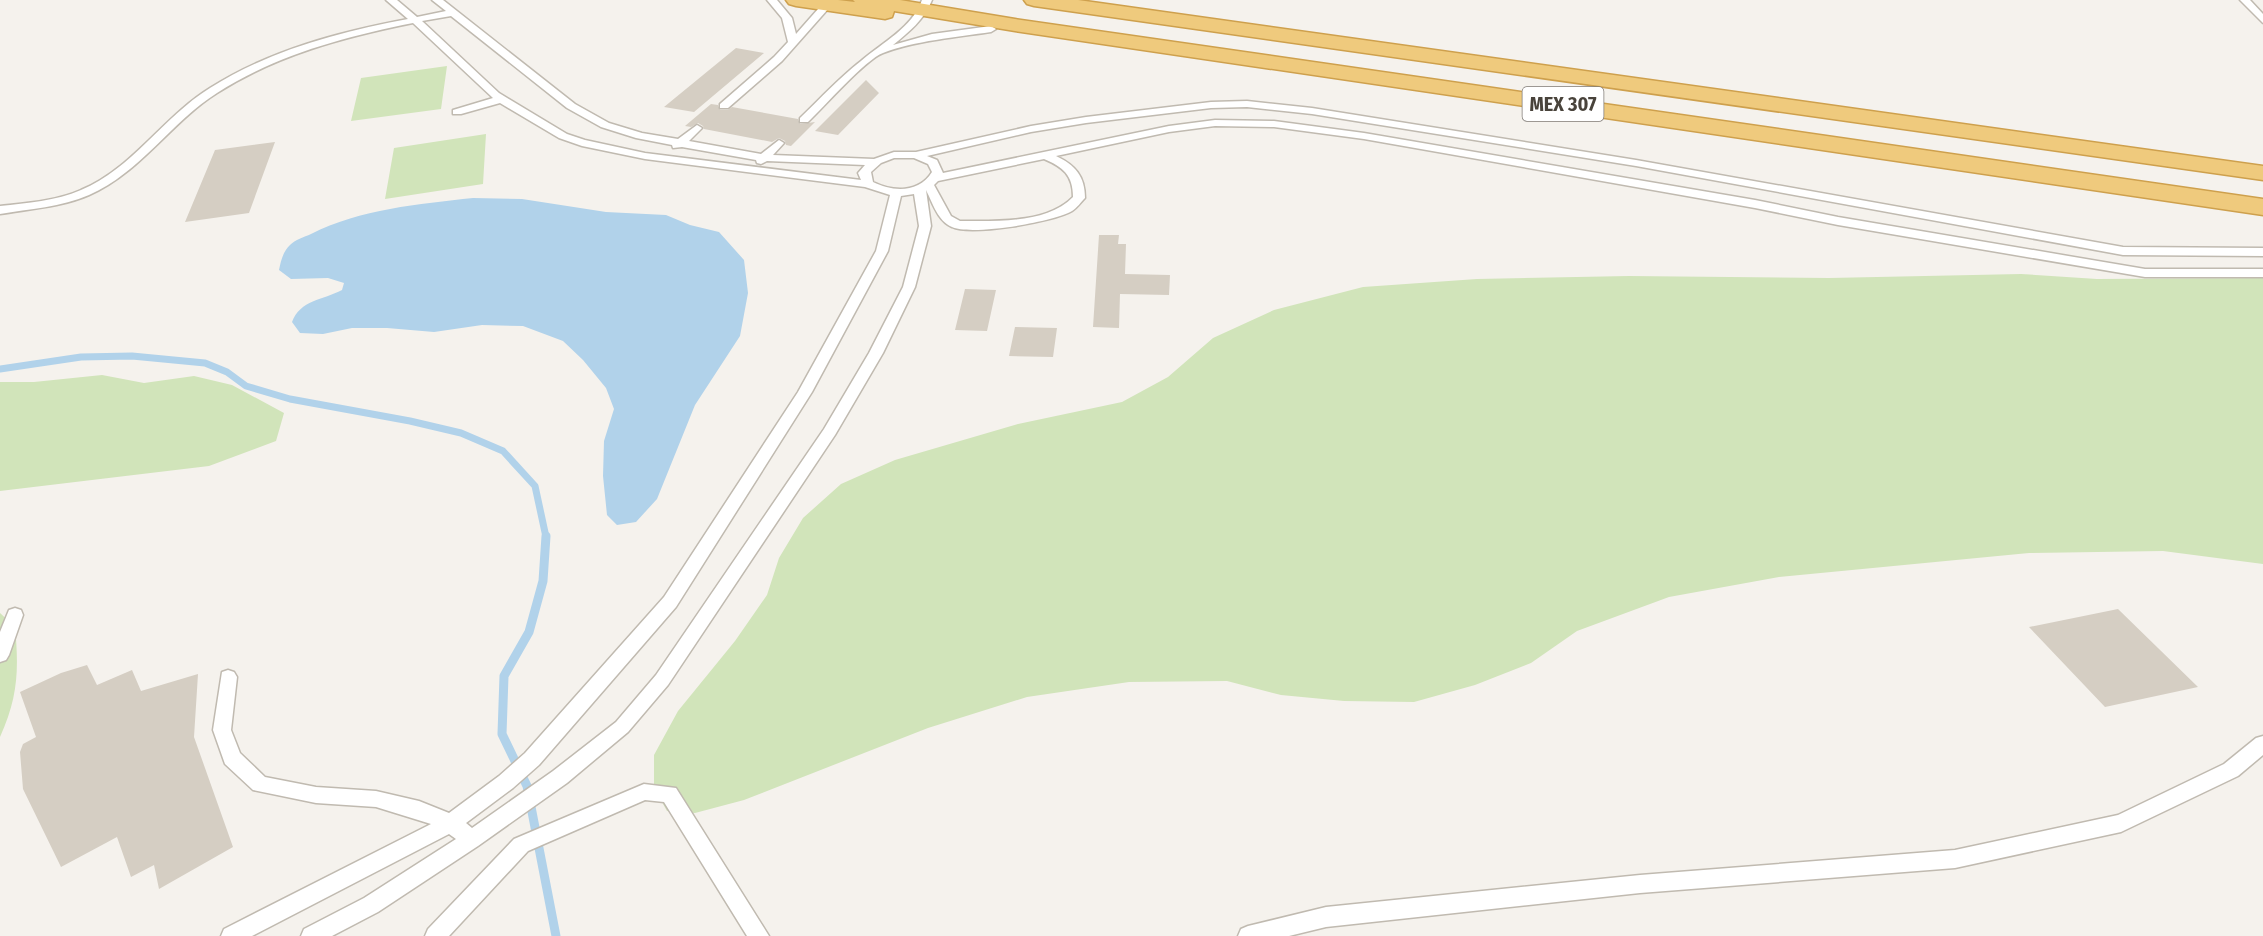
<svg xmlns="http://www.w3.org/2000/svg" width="2263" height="936" font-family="'Fira Sans Condensed',sans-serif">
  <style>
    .green { fill: #d1e4ba }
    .water { fill: #b1d2ea }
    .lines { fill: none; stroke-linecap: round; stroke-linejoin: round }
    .stream-far1 { stroke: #b1d2ea; stroke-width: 7 }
    .stream { stroke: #b1d2ea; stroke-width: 9 }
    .building { fill: #d5cec3 }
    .lane-casing { stroke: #c0bab0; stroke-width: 3 }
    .highway-casing { stroke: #cea04d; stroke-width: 3 }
    .lane { fill: #fff; fill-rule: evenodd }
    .highway { fill: #efca7d; fill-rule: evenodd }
    .labels { text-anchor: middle; stroke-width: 5; stroke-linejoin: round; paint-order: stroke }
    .shield { fill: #fff; stroke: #807b76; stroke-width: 1.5 }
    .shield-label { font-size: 20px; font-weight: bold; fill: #49433b }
  </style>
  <rect width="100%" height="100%" fill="#f5f2ed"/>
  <path class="green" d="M447 66 441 109 351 121 361 78Z
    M486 134 483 184 385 199 394 148Z
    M2021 274 2097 279 2263 278V564L2163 551 2029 553 1779 577 1669 597 1577 631 1531 663 1475 685 1414 702 1344 701 1281 695 1227 681 1129 682 1027 697 928 728 744 800 695 813 667 811 654 788V755L678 711 735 641 767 595 779 558 803 518 841 484 895 460 1018 424 1122 402 1168 377 1213 338 1274 310 1363 287 1477 279 1629 276 1829 278Z
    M102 375 144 383 194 376 232 385 284 413 276 441 209 466 0 491V382H34Z
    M0 613 15 627C19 670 18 697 0 737Z"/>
  <path class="water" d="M473 198 522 199 606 212 666 215 690 225 719 232 744 260 748 293 740 336 695 405 657 499 636 522 617 525 607 515 603 476 604 441 614 409 606 388 583 360 563 341 523 326 482 325 434 332 387 328H352L323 334 300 333 292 322C300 300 323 300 342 290L344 283 328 278 291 279 279 270C281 260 283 252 290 245 295 240 304 237 311 234 360 209 419 204 473 198Z"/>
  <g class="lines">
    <path class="stream-far1" d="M0 369 81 357 132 356 205 363 227 372 246 386 290 399 410 421 461 433 503 451 535 486 546 537"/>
    <path class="stream" d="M546 536 543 581 529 632 504 676 502 734 527 786 556 936"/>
  </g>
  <path class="building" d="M736 48 764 53 694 112 664 107Z
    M866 80 879 93 838 135 815 131Z
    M711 104 718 105 720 110H728L732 107 798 119 800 124 815 122 791 146 786 145 785 141 779 138 772 142 704 129 703 126 698 123 691 127 685 126Z
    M275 142 249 213 185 222 215 150Z
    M1099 235H1119L1118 244H1126L1125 274 1170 275 1169 295 1120 294 1119 328 1093 327Z
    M965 289 996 290 987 331 955 330Z
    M1015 327 1057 328 1053 357 1009 356Z
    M2118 609 2198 687 2105 707 2029 627Z
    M87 665 97 685 132 670 141 691 198 674 194 737 233 847 159 889 154 865 131 877 117 837 61 867 23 789 20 752 23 744 36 737 20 692 61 673Z"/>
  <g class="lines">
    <g class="lane-casing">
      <path id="lane" d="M386 0H397L417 17 446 11 432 0H443L575 104 609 123 642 133 678 139 697 125 702 128 689 141 761 154 779 140 784 143 773 155 874 159 894 152H916L1031 126 1086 117 1211 102 1247 101 1312 108 1636 160 2123 247 2263 248V256L2123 255 1636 166 1312 114 1247 107 1211 108 1086 123 1031 132 927 156 937 160 943 173 1169 126 1215 120 1274 121 1364 133 1755 200 1838 217 2145 269H2263V277H2145L1838 225 1755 208 1364 139 1274 127 1215 126 1169 132 1056 156C1075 165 1085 176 1085 198 1081 202 1077 208 1072 211 1054 222 971 236 952 227 938 221 933 204 926 190L931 226 915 287 883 353 835 435 668 685 628 732 567 783 478 846 378 912 332 936H301L304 929 364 898 456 839 449 834 252 936H221L224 929 431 824 376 807 316 803 253 790 225 764 213 730 222 672 228 670 234 672 237 677 231 730 240 753 265 777 316 787 376 791 419 801 449 813 499 776 525 753 664 597 798 392 876 251 890 195 865 187 645 159 582 146 559 138 500 103 461 114H453V110L493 98 413 23C344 37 276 55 217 93 171 122 140 173 89 195 62 207 29 209 0 214V206C27 203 56 201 81 190 132 169 163 117 210 88 270 50 339 32 408 19ZM451 16 567 108 601 127 636 138 672 145 673 148 682 147 756 160 757 163 761 164 767 161 865 165 858 173 861 180 645 153 585 140 567 134 499 93 422 21ZM894 158H914L928 164 932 172C919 193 893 192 873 182L871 172 881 163ZM1044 159C1063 167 1073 175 1073 197 1047 224 995 221 960 221L951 216 934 185 938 181ZM914 194 919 226 903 287 869 353 824 429 656 675 616 722 553 771 472 828 466 823 513 788 539 765 676 607 812 392 888 251 901 196Z
        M767 0H777L792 18 796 34 826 0H836L782 61 728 108H720V104L774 57 788 42 782 18Z
        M922 0H932C924 20 909 32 893 45L932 34 991 26 996 29 991 32C957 37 914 41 883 53 866 59 823 108 808 122H800V118C820 99 839 78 861 61 883 42 912 28 922 0Z
        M2240 0H2250L2263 14V23Z
        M15 608 21 610 23 615 9 655 6 660 0 662V632L9 610Z
        M2263 736V755L2238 776 2121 832 1955 868 1640 893 1326 927 1289 936H1238L1241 929 1248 926 1326 907 1640 875 1955 850 2118 815 2224 764 2256 738Z
        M644 784 676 788 769 936H747L664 802 645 800 528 851 449 936H425L428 929 514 839Z"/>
    </g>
    <g class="highway-casing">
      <path id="highway" d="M786 0H838L855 2 853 0H900L1015 19 2263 199V215L1015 31 894 11 892 17 885 19 796 6 789 4Z
        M1024 0H1078L2263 166V180L1034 6 1027 4Z"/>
    </g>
    <use href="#lane" class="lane"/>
    <use href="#highway" class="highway"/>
  </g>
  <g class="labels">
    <rect class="shield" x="1522.5" y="87" width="81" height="34" rx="4.5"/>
    <g class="shield-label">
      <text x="1563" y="111">MEX 307</text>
    </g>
  </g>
</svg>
